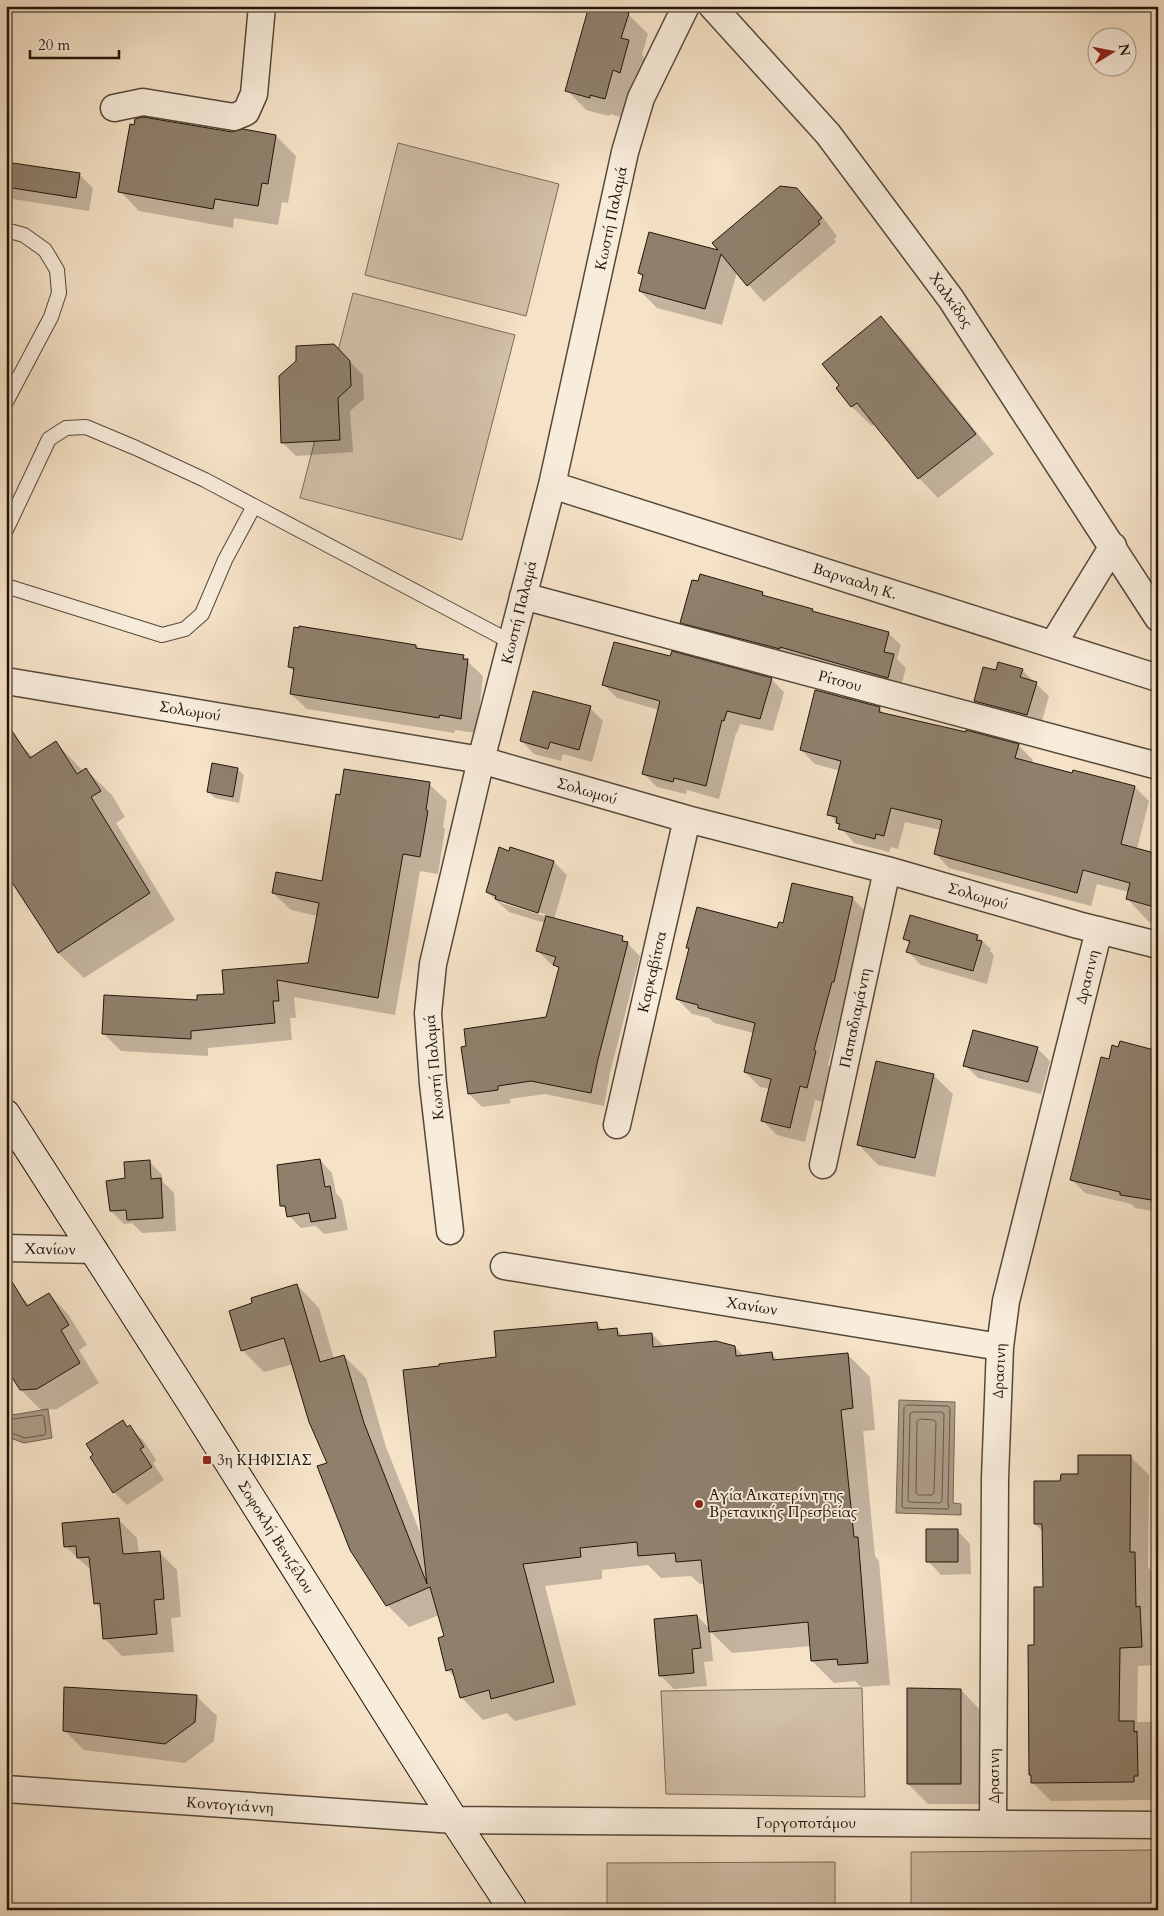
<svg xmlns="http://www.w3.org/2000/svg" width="1164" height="1916" font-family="Cardo,serif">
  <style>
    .green { fill: #d1bfa7; stroke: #786a58 }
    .water { fill: #ad9c87; stroke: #756655 }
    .shadow { fill: #0003; fill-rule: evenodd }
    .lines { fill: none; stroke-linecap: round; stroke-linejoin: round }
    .shore { stroke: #665848; stroke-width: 1 }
    .building { fill: #8f806c; stroke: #20150a }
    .service-casing { stroke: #554839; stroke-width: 16 }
    .minor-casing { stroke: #554839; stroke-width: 29 }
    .secondary-casing { stroke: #20150a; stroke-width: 30 }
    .service { stroke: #f8ecdb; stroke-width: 14 }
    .minor { stroke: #f8ecdb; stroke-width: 26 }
    .secondary { stroke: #f8ecdb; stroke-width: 28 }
    .poi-dot { fill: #8f2418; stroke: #f8ecdb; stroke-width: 2 }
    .labels { text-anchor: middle; stroke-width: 4; stroke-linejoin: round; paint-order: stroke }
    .street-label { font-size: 15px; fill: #20150a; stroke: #f8ecdb }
    .poi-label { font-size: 15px; fill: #20150a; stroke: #f8ecdb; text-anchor: start }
  </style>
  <rect width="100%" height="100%" fill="#f5e2c7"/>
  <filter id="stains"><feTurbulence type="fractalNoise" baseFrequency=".004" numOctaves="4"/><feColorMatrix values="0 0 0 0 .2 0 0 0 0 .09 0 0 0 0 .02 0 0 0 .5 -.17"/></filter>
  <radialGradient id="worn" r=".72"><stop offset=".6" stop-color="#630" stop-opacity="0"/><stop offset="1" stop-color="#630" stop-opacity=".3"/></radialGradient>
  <path class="green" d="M398 143 559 184 526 316 365 275Z
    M353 293 515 335 462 540 300 498Z
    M862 1688 865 1797 666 1794 661 1691Z
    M1158 1850V1910H911V1852Z
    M835 1862V1910H607V1863Z"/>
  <path class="water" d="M899 1400 955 1402 953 1503 961 1504V1515L896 1513Z
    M48 1409 52 1438 24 1443 13 1439 6 1440V1416Z"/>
  <path class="shadow" d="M628 14 648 34 642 55 648 61 624 118 610 114 609 116 586 110 567 90Z
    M244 131 276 136 296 156 288 203 282 202 278 225 234 218 233 228 139 211 120 191 232 133Z
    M6 163 80 175 93 188 89 211 6 198Z
    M797 189 814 206 837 236 834 239 836 242 764 302 737 272 722 325 657 308 640 291 644 278 639 273 721 252Z
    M881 318 901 338 994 454 938 498 919 478 875 424 872 426 852 407 838 388Z
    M334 345 363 375 364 399 350 411 353 452 296 456 282 442Z
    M762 593 767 598 812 610 815 613 888 633 901 645 897 659 906 668 900 690 694 635 682 622Z
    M300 629 416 646 420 650 463 657 483 676 477 733 455 730 454 733 307 709 291 694 294 672 289 667Z
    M671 658 771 679 784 692 773 731 740 724 737 733H736L719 799 687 790 686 794 657 787 644 774 659 710 617 698 604 685Z
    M1022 670 1049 696 1040 728 989 714 975 701 997 672Z
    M590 708 603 721 592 762 563 754 561 761 534 754 521 740Z
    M879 708 886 715 1018 745 1033 760 1031 764 1073 775 1135 787 1149 801 1137 849 1158 855V924L1149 922 1135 907 1127 898 1129 892 1097 884 1091 906 949 868 935 853 941 830 905 822 898 849 891 847 889 852 854 843 829 814 840 771 815 764 801 750Z
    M19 743 33 757 56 743 83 771 86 770 112 795 125 817 116 823 175 920 84 978 58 953 6 870Z
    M237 769 244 775 239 803 215 798 208 792Z
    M429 784 447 801 443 827 445 829 438 874 420 871 395 1015 294 997 296 1018H290L292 1040 208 1048V1056L121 1051 103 1033 198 1001 226 995 309 964 318 916 291 910 273 893 323 882Z
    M511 849 554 862 567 875 554 919 622 938 640 956 610 1073 604 1106 545 1094 510 1099 511 1103 482 1107 469 1094 547 1018 560 970 555 965 551 964 538 951 545 923 509 912 487 892ZM497 899 545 914 544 916 501 903Z
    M793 884 853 899 868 914 828 1065 830 1067 822 1102 815 1100 805 1142 777 1135 762 1120 770 1089 760 1087 745 1072 754 1033 714 1023 709 1018 692 1014 677 999 690 950 688 947 778 930 784 924Z
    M977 936 991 949 990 951 994 955 987 984 921 965 908 952 910 944 904 938Z
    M1037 1048 1050 1061 1041 1094 978 1078 965 1065Z
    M1158 1052V1212L1135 1208 1131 1204 1085 1193 1071 1179 1109 1060Z
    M933 1075 953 1094 935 1177 878 1165 859 1145Z
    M320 1160 332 1173 336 1193 342 1200 348 1230 324 1234 316 1226 301 1228 289 1216 288 1211 282 1205Z
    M149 1161 162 1175 163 1182 174 1193 176 1231 142 1233 132 1223 124 1224 111 1211 126 1180Z
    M297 1285 319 1308 334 1359 344 1356 366 1378 386 1447 423 1540 498 1358 596 1323 604 1331 617 1330 624 1337 652 1334 665 1347H735L744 1356 772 1354 779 1361 847 1354 870 1377 875 1430 863 1431 875 1556 879 1561 890 1685 861 1687 855 1681 834 1683 812 1661 811 1646 732 1653 710 1631 713 1661 704 1662 707 1686 674 1689 661 1676 697 1616 710 1629 705 1584H700L691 1576 661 1578 648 1565 602 1570V1579L545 1586 576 1705 515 1721 507 1713 483 1720 461 1697 456 1679 448 1670 445 1637 439 1615 409 1627 387 1605 329 1463 293 1364 264 1372 242 1350Z
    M19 1294 30 1306 49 1294 68 1314 87 1345 79 1350 99 1383 57 1409 41 1410 21 1390Z
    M122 1421 143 1440 156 1460 153 1463 164 1480 127 1505 114 1492Z
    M1130 1456 1149 1475 1148 1567 1153 1572 1154 1619 1158 1623V1665L1138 1666 1137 1722H1158V1797H1152V1800L1051 1801 1032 1782 1030 1775 1036 1646 1044 1588 1043 1532 1035 1524 1062 1482Z
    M119 1520 137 1538 139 1554 159 1552 177 1570 181 1617 171 1618 174 1652 122 1656 104 1638 102 1610 95 1603 92 1571 65 1546Z
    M957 1530 970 1544 971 1574 941 1575 928 1561Z
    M961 1690 980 1710V1804H928L908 1784Z
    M197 1697 217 1716 214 1741 185 1763 84 1750 64 1730Z"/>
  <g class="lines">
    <path class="shore" d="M907 1405 948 1406 950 1408 948 1502 949 1507 948 1509 904 1508 902 1507 904 1408Z
      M913 1412H942L944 1414 942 1501 940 1503 910 1502 908 1501 910 1414Z
      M920 1419 934 1420 936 1422 934 1493 932 1495H918L916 1493 917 1422Z
      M6 1420 42 1415 44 1417 46 1432 44 1435 25 1438 14 1434 6 1435"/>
  </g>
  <path class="building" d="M589 6H606L629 13 621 38 629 40 620 73 613 70 605 99 590 95V98L565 91Z
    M143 117 232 132 243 129 276 135 268 184 262 183 258 206 215 199 213 209 118 192 130 124 134 125 135 119Z
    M6 162 80 173 76 198 6 187Z
    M780 186 797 188 822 218 818 221 820 224 747 286 721 254 705 309 639 291 643 275 638 273 649 232 718 250 712 243Z
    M881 316 976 434 918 479 857 403 851 407 836 388 839 385 822 364Z
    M334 344 350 361 351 386 338 398 340 440 281 443 279 376 296 361V346Z
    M700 574 763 592 762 595 813 609 812 611 889 632 884 652 894 654 888 678 780 647V649L680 623 692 580 698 581Z
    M299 626 416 645V648L464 655 463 659H468L461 719 440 715 439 718 290 694 294 668 288 667 294 627 299 628Z
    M614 642 670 656 672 651 772 678 760 719 727 711 724 721 722 720 706 786 674 778 673 782 642 774 660 701 602 685Z
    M998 662 1023 669 1020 677 1037 682 1027 715 974 701 983 667 996 670Z
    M815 690 880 707 879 712 966 732V730L1019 744 1015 758 1072 773 1073 770 1135 786 1121 844 1158 854V908L1126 899 1130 883 1083 870 1077 893 934 854 942 820 891 808 884 836 876 834 875 839 838 829 840 824 836 823 837 817 827 815 841 761 800 750Z
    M533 691 591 706 579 750 550 742 548 749 520 741Z
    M6 722 30 758 56 741 77 774 86 768 101 791 91 797 150 893 58 953 6 873Z
    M212 763 238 768 233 797 207 792Z
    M344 769 430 782 426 810 428 811 420 857 403 854 378 998 277 980 279 1001H273L275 1023 191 1031V1039L102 1034 104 995 197 1000V995L224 994 222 970 308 963 319 903 272 893 276 872 322 881 336 794 340 795Z
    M499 847 509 851 510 847 554 861 538 913 495 899 496 896 486 892Z
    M792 883 853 897 834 982H832L814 1050 816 1051 807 1088 800 1086 790 1128 761 1121 771 1079 744 1072 755 1023 698 1008V1005L676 999 689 948H686L697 907 777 928 779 922 783 923Z
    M910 915 978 935 976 940 982 941 973 971 906 952 910 941 903 939Z
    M546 916 623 936 622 941 628 942 598 1059 591 1093 531 1081 498 1086V1090L468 1094 461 1047 466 1046 464 1029 546 1017 559 967 553 965 556 957 536 951Z
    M973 1030 1038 1047 1028 1082 963 1066Z
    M1120 1041 1158 1051V1201L1120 1195V1192L1070 1180 1101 1057 1109 1059 1112 1045 1118 1047Z
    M876 1061 934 1074 915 1158 857 1145Z
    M320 1159 325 1187 330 1186 336 1218 311 1222 309 1213 287 1217 285 1206H280L277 1165Z
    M150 1160 151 1179 161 1178 163 1218 127 1220 126 1210 110 1211 106 1181 125 1178 124 1162Z
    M6 1272 27 1306 49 1293 69 1325 61 1330 80 1363 37 1389 20 1390 6 1368Z
    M297 1284 320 1362 344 1355 364 1423 427 1584 403 1370 439 1366V1364L496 1357 494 1331 597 1322 598 1330 617 1328 618 1336 652 1333 653 1347 716 1341 735 1346 736 1356 772 1352 773 1360 848 1353 853 1408 841 1410 854 1537H858L868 1663 838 1665 837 1659 811 1661 808 1622 709 1632 701 1560 676 1562 675 1553 638 1556 637 1542 580 1548 581 1557 523 1564 554 1682 491 1699 489 1690 460 1698 452 1669 446 1671 438 1638 444 1636 430 1587 386 1606 350 1550 317 1466 327 1463 309 1422 284 1338 241 1351 229 1311 252 1303 251 1298Z
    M123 1420 127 1427 130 1425 144 1447 140 1449 152 1467 113 1493 90 1457 93 1455 86 1444Z
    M1078 1455H1131L1130 1552H1135L1136 1607 1140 1606 1142 1647 1120 1648 1119 1721H1134V1732L1137 1731 1138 1776H1134V1782L1031 1783V1775H1029L1028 1645H1034V1587H1043L1042 1524H1034V1481H1060L1061 1474H1078Z
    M119 1518 123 1554 160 1551 164 1599 154 1600 157 1634 103 1639 100 1603 94 1604 89 1557 77 1558 76 1546 64 1547 62 1523Z
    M926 1529H958V1562H926Z
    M697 1615 701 1648 692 1649 694 1673 659 1676 654 1619Z
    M64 1687 197 1695 195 1722 165 1744 63 1731Z
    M907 1688 961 1689V1784H907Z"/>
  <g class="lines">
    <g class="service-casing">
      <path id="service" d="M6 230 24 235 45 250 57 270 59 293 51 317 6 402
        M254 506 511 642
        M6 530 49 439 66 428 86 427 136 448 205 480 254 506 225 560 202 614 185 629 162 635 6 586"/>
    </g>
    <g class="minor-casing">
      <path id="minor" d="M712 6 828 134 951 299 1158 618
        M114 108 143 102 234 117 246 112 254 94 262 6
        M552 485 1158 678
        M523 596 1158 766
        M1053 644 1113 546
        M6 681 481 760 687 819 887 870 1078 925 1158 945
        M617 1125 687 819
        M823 1165 887 870
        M450 1231 433 1084 428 1013 433 964 481 760 552 485 625 152 641 98 686 6
        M6 1248 94 1250
        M504 1266 1000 1347
        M6 1789 454 1820 1158 1825
        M993 1824 995 1478 1000 1347 1006 1301 1099 930"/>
    </g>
    <g class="secondary-casing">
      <path id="secondary" d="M6 1114 190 1401 454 1820 513 1910"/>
    </g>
    <use href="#service" class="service"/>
    <use href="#minor" class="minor"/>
    <use href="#secondary" class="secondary"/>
  </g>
  <g class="poi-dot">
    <rect x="202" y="1455" width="10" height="10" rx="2.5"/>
    <circle cx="699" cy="1504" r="5"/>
  </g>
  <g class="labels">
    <g class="street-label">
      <text transform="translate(611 218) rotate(-78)" y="5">Κωστή Παλαμά</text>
      <text transform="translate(951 300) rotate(55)" y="5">Χαλκίδος</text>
      <text transform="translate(855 581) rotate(18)" y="5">Βαρνααλη Κ.</text>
      <text transform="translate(519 612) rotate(-76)" y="5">Κωστή Παλαμά</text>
      <text transform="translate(840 681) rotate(15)" y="5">Ρίτσου</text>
      <text transform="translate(190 711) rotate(9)" y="5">Σολωμού</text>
      <text transform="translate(587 791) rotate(16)" y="5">Σολωμού</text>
      <text transform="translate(978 896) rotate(16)" y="5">Σολωμού</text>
      <text transform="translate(652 972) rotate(-77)" y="5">Καρκαβίτσα</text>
      <text transform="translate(1087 977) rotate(-76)" y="5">Δρασινη</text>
      <text transform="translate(855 1018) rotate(-78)" y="5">Παπαδιαμάντη</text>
      <text transform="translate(434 1067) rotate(-95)" y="5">Κωστή Παλαμά</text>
      <text transform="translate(50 1249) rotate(1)" y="5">Χανίων</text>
      <text transform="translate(752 1306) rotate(9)" y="5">Χανίων</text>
      <text transform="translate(999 1371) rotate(-87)" y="5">Δρασινη</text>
      <text transform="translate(276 1537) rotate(58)" y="5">Σοφοκλή Βενιζέλου</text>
      <text transform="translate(994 1776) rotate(-90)" y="5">Δρασινη</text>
      <text transform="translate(230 1805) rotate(4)" y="5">Κοντογιάννη</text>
      <text x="806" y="1828">Γοργοποτάμου</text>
    </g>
    <g class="poi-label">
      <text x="217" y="1465">3η ΚΗΦΙΣΙΑΣ</text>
      <text x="709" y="1500">Αγία Αικατερίνη της<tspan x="709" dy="17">Βρετανικής Πρεσβείας</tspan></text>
    </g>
  </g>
  <rect width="1164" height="1916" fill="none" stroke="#f5e2c7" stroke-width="25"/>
  <rect x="8" y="8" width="1149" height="1901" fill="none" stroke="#20150a" stroke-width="2.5"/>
  <rect x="12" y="12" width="1139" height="1891" fill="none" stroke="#20150a"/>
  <g transform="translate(1112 52) rotate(80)"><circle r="24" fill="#f8ecdb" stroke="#a29687"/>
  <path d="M0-4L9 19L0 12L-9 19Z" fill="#8f2418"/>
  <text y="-8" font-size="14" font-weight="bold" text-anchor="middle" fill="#20150a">N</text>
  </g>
  <path d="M30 50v8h89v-8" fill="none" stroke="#20150a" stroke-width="2.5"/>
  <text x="38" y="50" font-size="15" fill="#20150a" stroke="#f8ecdb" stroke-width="4" paint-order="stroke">20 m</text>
  <rect width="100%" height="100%" filter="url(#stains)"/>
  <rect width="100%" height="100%" fill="url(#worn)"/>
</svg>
